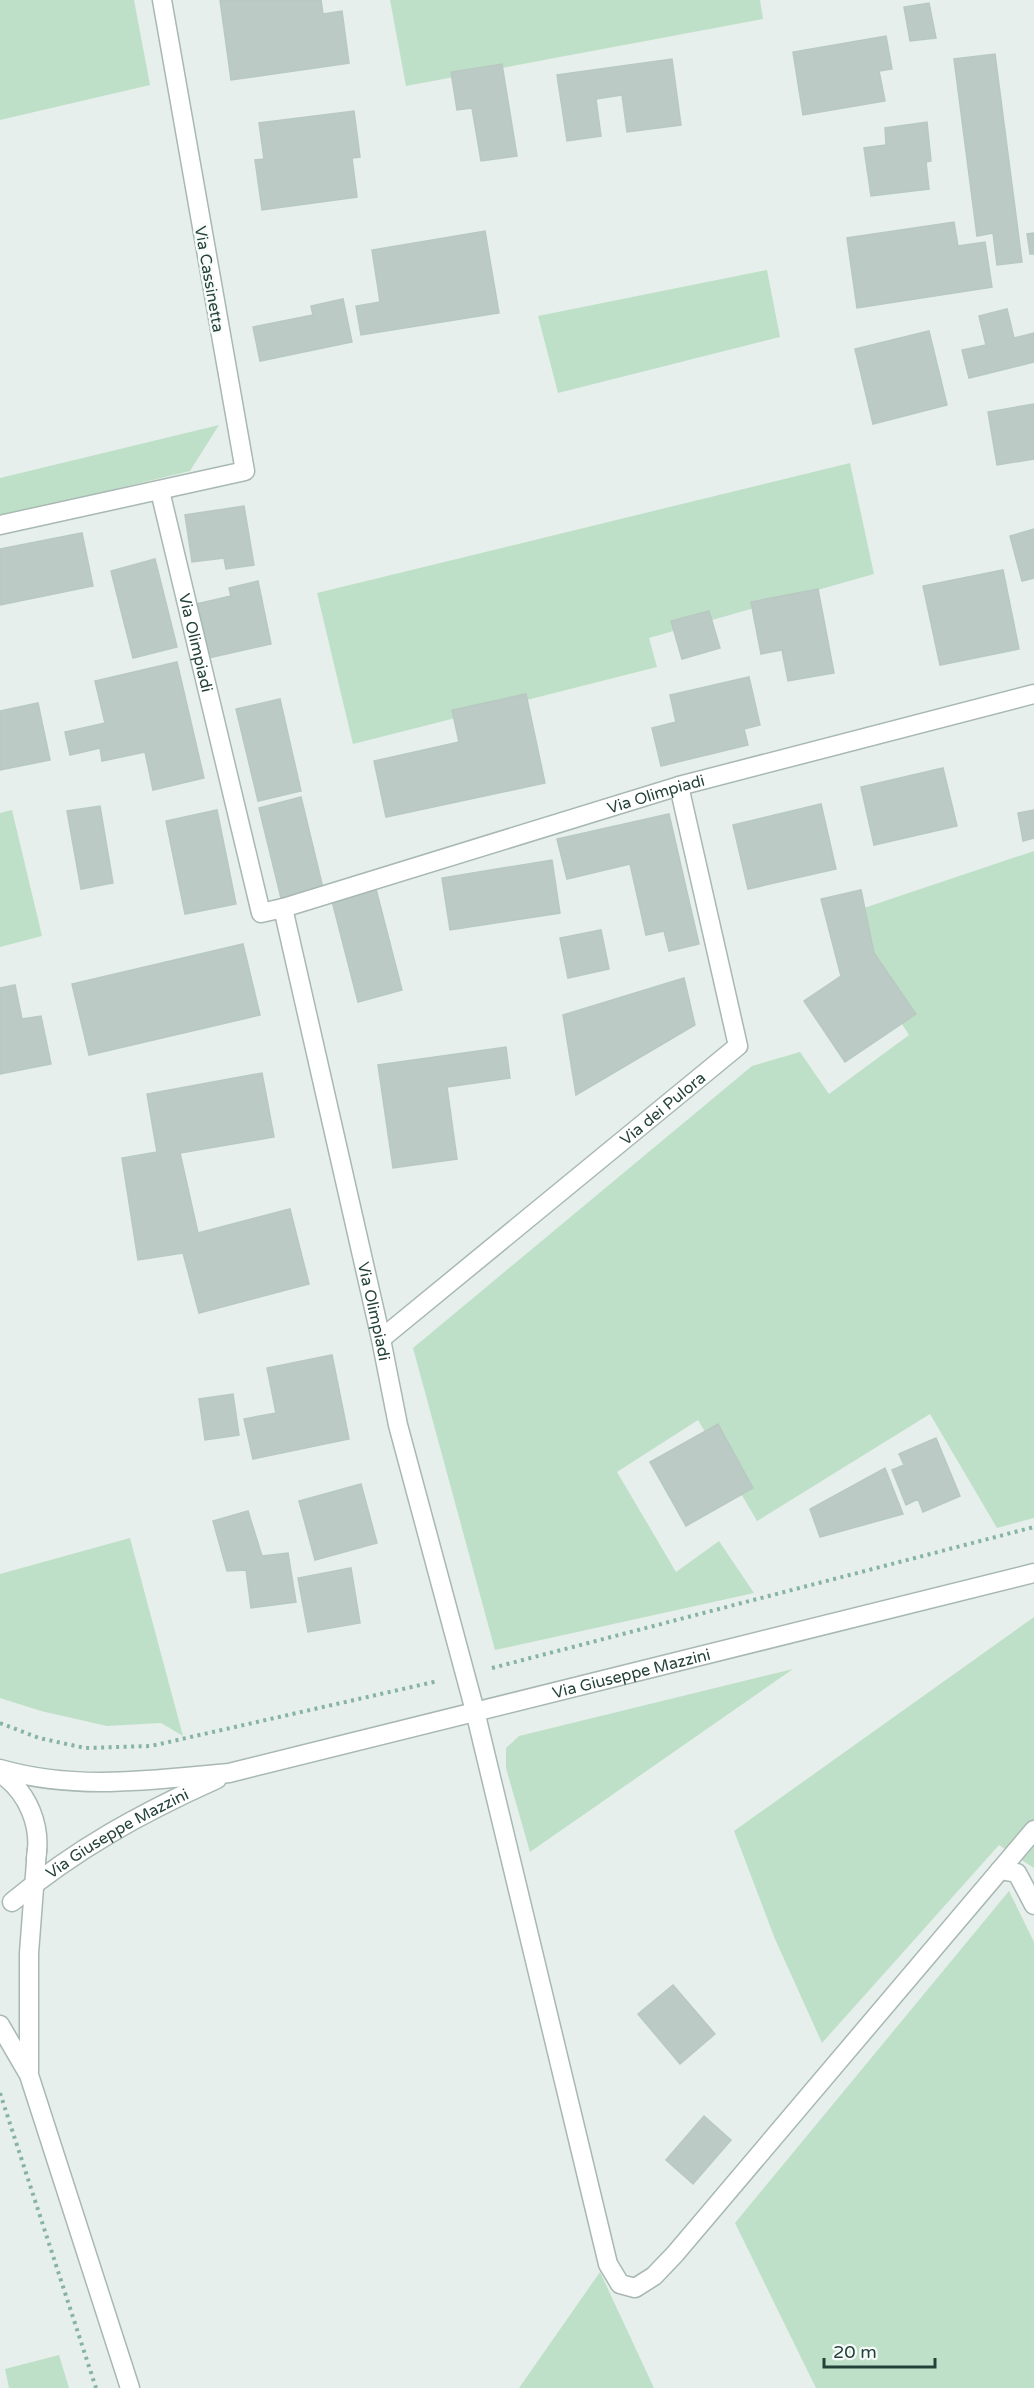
<svg xmlns="http://www.w3.org/2000/svg" width="1034" height="2388" font-family="'Varela Round',sans-serif">
  <style>
    .green { fill: #bfe0c8 }
    .building { fill: #bbcac4; stroke: #b8c9c2; stroke-width: 1.5 }
    .lines { fill: none; stroke-linecap: round; stroke-linejoin: round }
    .minor-casing { stroke: #a8b8b2; stroke-width: 21 }
    .path { stroke: #86b3a5; stroke-width: 4; stroke-dasharray: 3 4.5; stroke-linecap: butt }
    .minor { stroke: #fff; stroke-width: 18 }
    .labels { text-anchor: middle; stroke-width: 5; stroke-linejoin: round; paint-order: stroke }
    .street-label { font-size: 16px; fill: #24423a; stroke: #f7fbf9 }
  </style>
  <rect width="100%" height="100%" fill="#e6efeb"/>
  <path class="green" d="M0 0H134L150 85 0 120Z
    M390 0H760L763 19 406 86Z
    M767 270 780 337 558 393 538 316Z
    M219 425 190 471 0 517V478Z
    M850 463 874 574 649 638 657 667 353 744 317 593Z
    M12 810 42 936 0 947V813Z
    M1034 851V1518L997 1528 930 1414 757 1521 698 1420 617 1472 676 1572 719 1541 754 1593 495 1650 413 1348 752 1066 800 1052 829 1094 909 1035 869 973 855 911Z
    M130 1538 183 1736 161 1723 107 1726 41 1711 0 1698V1574Z
    M1034 1617V1868L999 1845 822 2043 775 1939 734 1831Z
    M793 1669 530 1852 506 1768V1748L519 1736Z
    M1009 1891 1034 1942V2388H816L735 2223Z
    M600 2272 654 2388H519Z
    M59 2355 69 2388H9L5 2369Z"/>
  <path class="building" d="M220 0H321L323 14 342 11 349 63 231 80Z
    M929 3 936 38 910 41 904 7Z
    M886 36 892 69 879 71 885 101 803 115 793 52Z
    M995 54 1022 262 997 265 993 233 977 236 954 59Z
    M672 59 681 125 627 132 622 95 596 99 601 136 567 141 557 75Z
    M502 64 517 156 481 161 472 108 457 110 451 72Z
    M354 111 360 157 352 158 357 197 262 210 255 160 264 159 259 123Z
    M927 122 931 161 926 162 929 189 871 196 864 148 886 145 885 128Z
    M954 222 958 246 985 242 992 287 857 308 847 238Z
    M485 231 499 313 361 335 356 306 380 302 372 250Z
    M1034 233V254H1030L1027 234Z
    M343 299 352 342 260 361 253 327 313 315 311 306Z
    M1007 309 1014 338 1034 333V362L969 378 962 350 986 345 979 316Z
    M929 331 947 405 873 424 855 349Z
    M1034 404V459L997 465 988 412Z
    M244 506 254 565 226 569 224 558 192 562 185 515Z
    M1034 529V578L1022 581 1010 536Z
    M82 533 93 586 0 605V549Z
    M155 559 177 647 133 658 111 571Z
    M1003 570 1019 649 940 665 923 586Z
    M258 581 271 644 208 658 196 604 231 596 229 588Z
    M818 589 834 673 788 681 782 650 761 654 751 602Z
    M709 611 720 648 682 659 671 621Z
    M177 662 204 778 153 790 145 752 102 761 100 748 70 755 65 732 105 723 95 681Z
    M749 677 760 725 744 729 748 745 661 766 652 728 676 722 670 695Z
    M526 694 545 783 386 817 374 761 459 742 452 710Z
    M280 699 301 791 258 801 236 709Z
    M38 703 50 760 0 770V711Z
    M943 768 957 826 874 845 861 787Z
    M301 797 323 888 281 898 259 808Z
    M821 804 836 869 748 889 733 825Z
    M100 806 113 883 81 889 67 811Z
    M217 810 236 904 185 914 166 821Z
    M1034 810V838L1023 841 1018 813Z
    M669 814 699 944 669 951 664 931 646 935 630 864 567 879 557 839Z
    M552 860 560 913 450 930 442 878Z
    M376 889 402 990 358 1002 332 901Z
    M861 890 874 953 916 1014 845 1062 804 1001 841 976 821 899Z
    M601 930 609 969 568 978 560 938Z
    M243 944 260 1015 89 1055 72 984Z
    M684 978 695 1025 576 1095 563 1015Z
    M15 985 22 1019 41 1016 51 1064 0 1074V988Z
    M506 1047 510 1078 447 1087 457 1159 393 1168 378 1065Z
    M262 1073 274 1137 180 1153 198 1233 290 1209 309 1284 199 1313 183 1253 138 1260 122 1158 157 1152 147 1094Z
    M332 1355 349 1439 253 1459 244 1419 276 1413 267 1368Z
    M233 1394 239 1435 205 1440 199 1399Z
    M718 1424 753 1488 686 1526 650 1462Z
    M936 1438 960 1496 923 1512 918 1499 906 1505 892 1470 904 1465 899 1454Z
    M885 1468 903 1514 820 1537 810 1509Z
    M361 1484 377 1543 315 1560 299 1501Z
    M248 1511 262 1556 288 1553 296 1602 251 1608 246 1570 227 1571 213 1521Z
    M351 1568 360 1623 308 1632 298 1578Z
    M673 1985 715 2034 680 2064 638 2014Z
    M704 2116 731 2140 693 2184 666 2160Z"/>
  <g class="lines">
    <g class="minor-casing">
      <g id="minor">
        <path id="s1" d="M160 491 261 913 283 908 381 1339 398 1425 475 1711 608 2264 620 2284 635 2288 654 2276 675 2254 1034 1830"/>
        <path d="M0 525 245 471 162 0"/>
        <path id="s2" d="M283 908 679 786 1034 694"/>
        <path id="s3" d="M381 1339 738 1046 679 786"/>
        <path id="s4" d="M0 1769C77 1791 151 1780 229 1773L1034 1573"/>
        <path d="M0 1773C28 1792 42 1826 36 1859"/>
        <path d="M1000 1870 1017 1873 1034 1905"/>
        <path id="s5" d="M12 1902C76 1849 141 1813 217 1779"/>
        <path d="M0 2025 29 2075 130 2388"/>
        <path d="M29 2071V1953L37 1849"/>
      </g>
    </g>
    <path class="path" d="M492 1668 1034 1527
      M0 1723 39 1738 85 1748 151 1746 438 1681
      M0 2093 96 2388"/>
    <use href="#minor" class="minor"/>
  </g>
  <g class="labels">
    <g class="street-label">
      <text transform="translate(210 279) rotate(80)" y="6">Via Cassinetta</text>
      <text dy="6" stroke="none"><textPath href="#s1" startOffset="156">Via Olimpiadi</textPath></text>
      <text dy="6" stroke="none"><textPath href="#s2" startOffset="390">Via Olimpiadi</textPath></text>
      <text dy="6" stroke="none"><textPath href="#s3" startOffset="364">Via dei Pulora</textPath></text>
      <text dy="6" stroke="none"><textPath href="#s1" startOffset="870">Via Olimpiadi</textPath></text>
      <text dy="6" stroke="none"><textPath href="#s4" startOffset="645">Via Giuseppe Mazzini</textPath></text>
      <text dy="6" stroke="none"><textPath href="#s5" startOffset="126">Via Giuseppe Mazzini</textPath></text>
    </g>
  </g>
  <path d="M824 2358v9h111v-9" fill="none" stroke="#24423a" stroke-width="3"/>
  <text x="833" y="2358" font-size="18" fill="#24423a" stroke="#f7fbf9" stroke-width="4.5" paint-order="stroke">20 m</text>
</svg>
